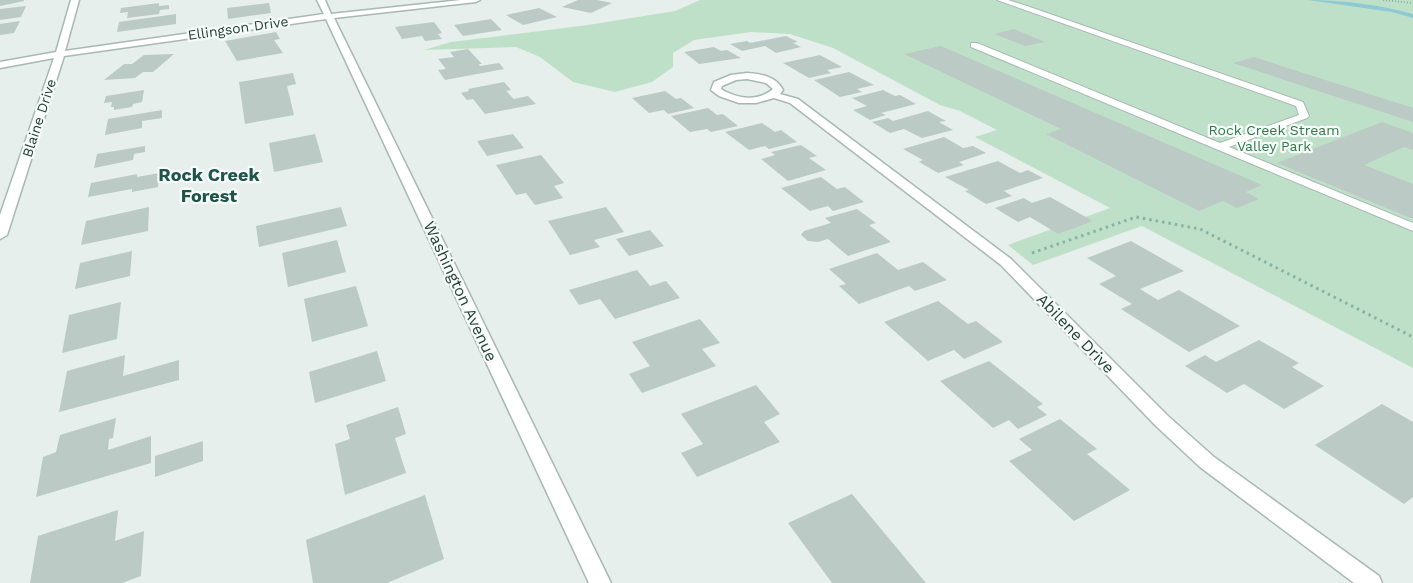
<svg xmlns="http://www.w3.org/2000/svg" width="1413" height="583" font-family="'Work Sans',sans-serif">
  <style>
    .green { fill: #bfe0c8 }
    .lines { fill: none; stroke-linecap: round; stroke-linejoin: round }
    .stream { fill: #8ec9d4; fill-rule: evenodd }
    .building { fill: #bbcac4 }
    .service-casing { stroke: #a8b8b2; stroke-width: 2 }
    .minor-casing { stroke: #a8b8b2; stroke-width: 3 }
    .path-far1 { stroke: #86b3a5; stroke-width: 2; stroke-dasharray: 1 2; stroke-linecap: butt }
    .path { stroke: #86b3a5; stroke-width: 3; stroke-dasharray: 2.5 4; stroke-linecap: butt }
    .service { fill: #fff; fill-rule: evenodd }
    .minor { fill: #fff; fill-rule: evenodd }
    .labels { text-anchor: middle; stroke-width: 4.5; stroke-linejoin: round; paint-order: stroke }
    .far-street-label { font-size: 14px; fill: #24423a; stroke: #f7fbf9 }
    .far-park-label { font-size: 14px; fill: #2d7a4b; stroke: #f7fbf9 }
    .street-label { font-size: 16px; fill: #24423a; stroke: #f7fbf9 }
    .neighbourhood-label { font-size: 18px; font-weight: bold; fill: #1f5548; stroke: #f7fbf9 }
  </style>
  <rect width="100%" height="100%" fill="#e6efeb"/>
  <path class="green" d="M700 0H1413V368L1142 226 1033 265 1008 245 1110 208 975 137 997 130 960 111 940 105 833 48 790 34 751 32 694 40 673 53V67L652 82 615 92 573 82 540 57 516 47 424 50 451 42 588 25 675 11Z"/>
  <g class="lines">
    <path class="stream" d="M1308 0C1343 0 1380 5 1413 14V18L1392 12Z"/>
  </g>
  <path class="building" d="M0 0H24V1L0 6Z
    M578 0H597L612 3 591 13 562 7Z
    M159 3V6L169 5V9L160 10 159 14 127 18 128 12 120 13 121 8Z
    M269 3 271 13 228 19 227 8Z
    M26 6 21 17 0 20V9Z
    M539 8 557 17 523 25 506 15Z
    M176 14V24L117 32 119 22Z
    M491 19 502 30 463 36 454 25Z
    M20 21 14 33 0 35V24Z
    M434 22 442 33 438 34 442 39 425 41 422 36 402 39 395 27Z
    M1014 29 1045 42 1025 46 994 34Z
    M276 32 280 39 274 40 283 53 237 61 225 41Z
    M786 36 798 42 793 43 801 47 776 53 765 46 742 51 730 44 747 41 750 43Z
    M941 46 1262 185 1246 192 1259 199 1237 208 1223 201 1199 211 1046 134 1061 129 904 54Z
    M714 47 721 51 727 50 741 58 699 64 684 52Z
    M468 49 482 64H479L480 66 499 63 504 69 445 80 438 70 446 69 438 59 454 57 450 52Z
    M174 54 153 72H143L135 78 104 80 124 64H132L144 55Z
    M820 55 842 67 827 70 831 73 809 78 783 63Z
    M1254 57 1413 108V122L1233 63Z
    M849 72 874 85 857 89 862 92 840 97 814 80Z
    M293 73 296 84 287 86 294 115 245 124 239 82Z
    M504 82 511 90 506 91 514 99 528 96 536 104 485 114 473 99 467 100 461 93 469 91 468 89Z
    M144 90 142 102 133 104 132 107 114 110V107H111L112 102 104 103 106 96Z
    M883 90 895 96 900 95 916 104 881 113 886 115 870 120 853 110 867 106 852 98Z
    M665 91 676 99 681 98 694 108 668 114 664 110 649 113 632 98Z
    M708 108 717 115 723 114 738 126 711 132 707 129 690 132 671 116Z
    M162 110V118L142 121V128L105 135 108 119Z
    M928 111 946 121 939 122 953 130 922 138 904 129 890 133 872 122 888 118 893 121Z
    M1382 122 1413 133V150L1404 147 1364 165 1413 184V219L1277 163Z
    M762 123 775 132 781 130 797 142 769 149 765 146 749 150 725 132Z
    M315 134 323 162 274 172 269 143Z
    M513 134 524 148 487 156 477 141Z
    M944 137 963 148 973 146 986 153 959 162 964 165 938 173 919 162 923 160 903 149Z
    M801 145 817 156 809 158 826 170 788 181 761 159 775 155 771 152Z
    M145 146V152L134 154 133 160 94 168 97 154Z
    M541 155 564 183 554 186 563 198 535 205 526 193 516 195 496 165Z
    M998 161 1020 173 1028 170 1043 178 1004 191 1012 196 986 204 965 191 969 190 945 177Z
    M159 173 158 187 132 192V189L88 197 91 183 137 174V177Z
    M821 177 837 189 845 187 864 202 833 211 828 206 810 211 781 188Z
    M1050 197 1093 221 1058 234 1030 217 1018 222 995 208 1024 198 1032 203Z
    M149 207 148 231 81 245 86 221Z
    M341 207 347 226 259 247 256 226Z
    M606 207 624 232 594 240 600 247 570 255 548 221Z
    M857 209 876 223 869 225 891 242 848 256 828 239 818 242 808 241 801 235 804 231 831 223 825 218Z
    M650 230 664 246 629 256 616 239Z
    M337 240 346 272 288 287 282 253Z
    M1131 241 1184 271 1140 289 1158 300 1179 290 1240 326 1189 352 1121 309 1132 304 1099 284 1116 276 1087 258Z
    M132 251 130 276 75 289 80 263Z
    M877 253 898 270 923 262 947 280 915 291 909 286 859 304 839 286 846 284 829 269Z
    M637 270 650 286 666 281 680 298 615 319 600 299 579 305 569 290Z
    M356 286 368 326 312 342 304 299Z
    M938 301 968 324 976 321 1003 342 964 359 954 350 928 361 884 322Z
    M121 302 117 339 62 353 69 315Z
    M700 319 720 343 702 349 716 366 642 393 629 374 650 366 632 342Z
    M1259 340 1299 363 1292 367 1324 386 1284 409 1244 384 1227 393 1185 366 1205 355 1216 362Z
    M377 351 386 381 315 403 309 372Z
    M125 355 123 376 179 360V380L59 412 67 371Z
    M989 361 1043 404 1037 407 1047 415 1018 429 1009 420 993 428 940 381Z
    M756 385 780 414 764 422 780 442 697 477 681 453 703 444 681 414Z
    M1382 404 1413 422V497L1404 504 1315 445Z
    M398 407 406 434 395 438 406 473 345 495 335 444 350 439 346 425Z
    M116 418 113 438 109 439 108 450 151 436V463L36 497 43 457 56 452 60 435Z
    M1060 419 1097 449 1087 454 1130 490 1074 521 1009 461 1032 450 1019 439Z
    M203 441V461L155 477V456Z
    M852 494 926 583H832L788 523Z
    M425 495 444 559 387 583H313L306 540Z
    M118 510 115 541 144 531 141 576 122 583H30L38 536Z"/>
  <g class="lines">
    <g class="service-casing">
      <path id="service" d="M997 0H1008L1024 5 1303 102 1309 116 1307 118 1229 147 1413 223V231L971 47V43H977L1220 143 1299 115 1296 106Z"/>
    </g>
    <g class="minor-casing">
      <path id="minor" d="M71 0H79L65 51 324 14 317 0H325L331 14 461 0H480L476 2 334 18 611 583H589L326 19 64 56 7 235 0 239V215L54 58 0 68V62L56 52Z
        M747 73C761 74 776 76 783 90L780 94 798 99 1011 259 1168 416 1214 457 1379 576 1382 583H1354L1200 467 1156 426 1001 265 790 103 774 98 756 103H739L719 96 711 90 714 82 731 75ZM747 79 766 83 773 89C758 102 737 99 721 89L722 86 736 80Z"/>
    </g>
    <path class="path-far1" d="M1383 0 1413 3"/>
    <path class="path" d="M1032 253 1136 217 1200 229 1413 337"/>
    <use href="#service" class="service"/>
    <use href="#minor" class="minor"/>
  </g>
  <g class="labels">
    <g class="far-street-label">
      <text transform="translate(238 28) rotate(-8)" y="5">Ellingson Drive</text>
      <text transform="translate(39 118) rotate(-72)" y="5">Blaine Drive</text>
    </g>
    <g class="far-park-label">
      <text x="1274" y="135">Rock Creek Stream<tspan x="1274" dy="16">Valley Park</tspan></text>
    </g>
    <g class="street-label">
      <text transform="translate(461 291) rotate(65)" y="6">Washington Avenue</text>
      <text transform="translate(1076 333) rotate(46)" y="6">Abilene Drive</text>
    </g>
    <g class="neighbourhood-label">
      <text x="209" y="181">Rock Creek<tspan x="209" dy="21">Forest</tspan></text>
    </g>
  </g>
</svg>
